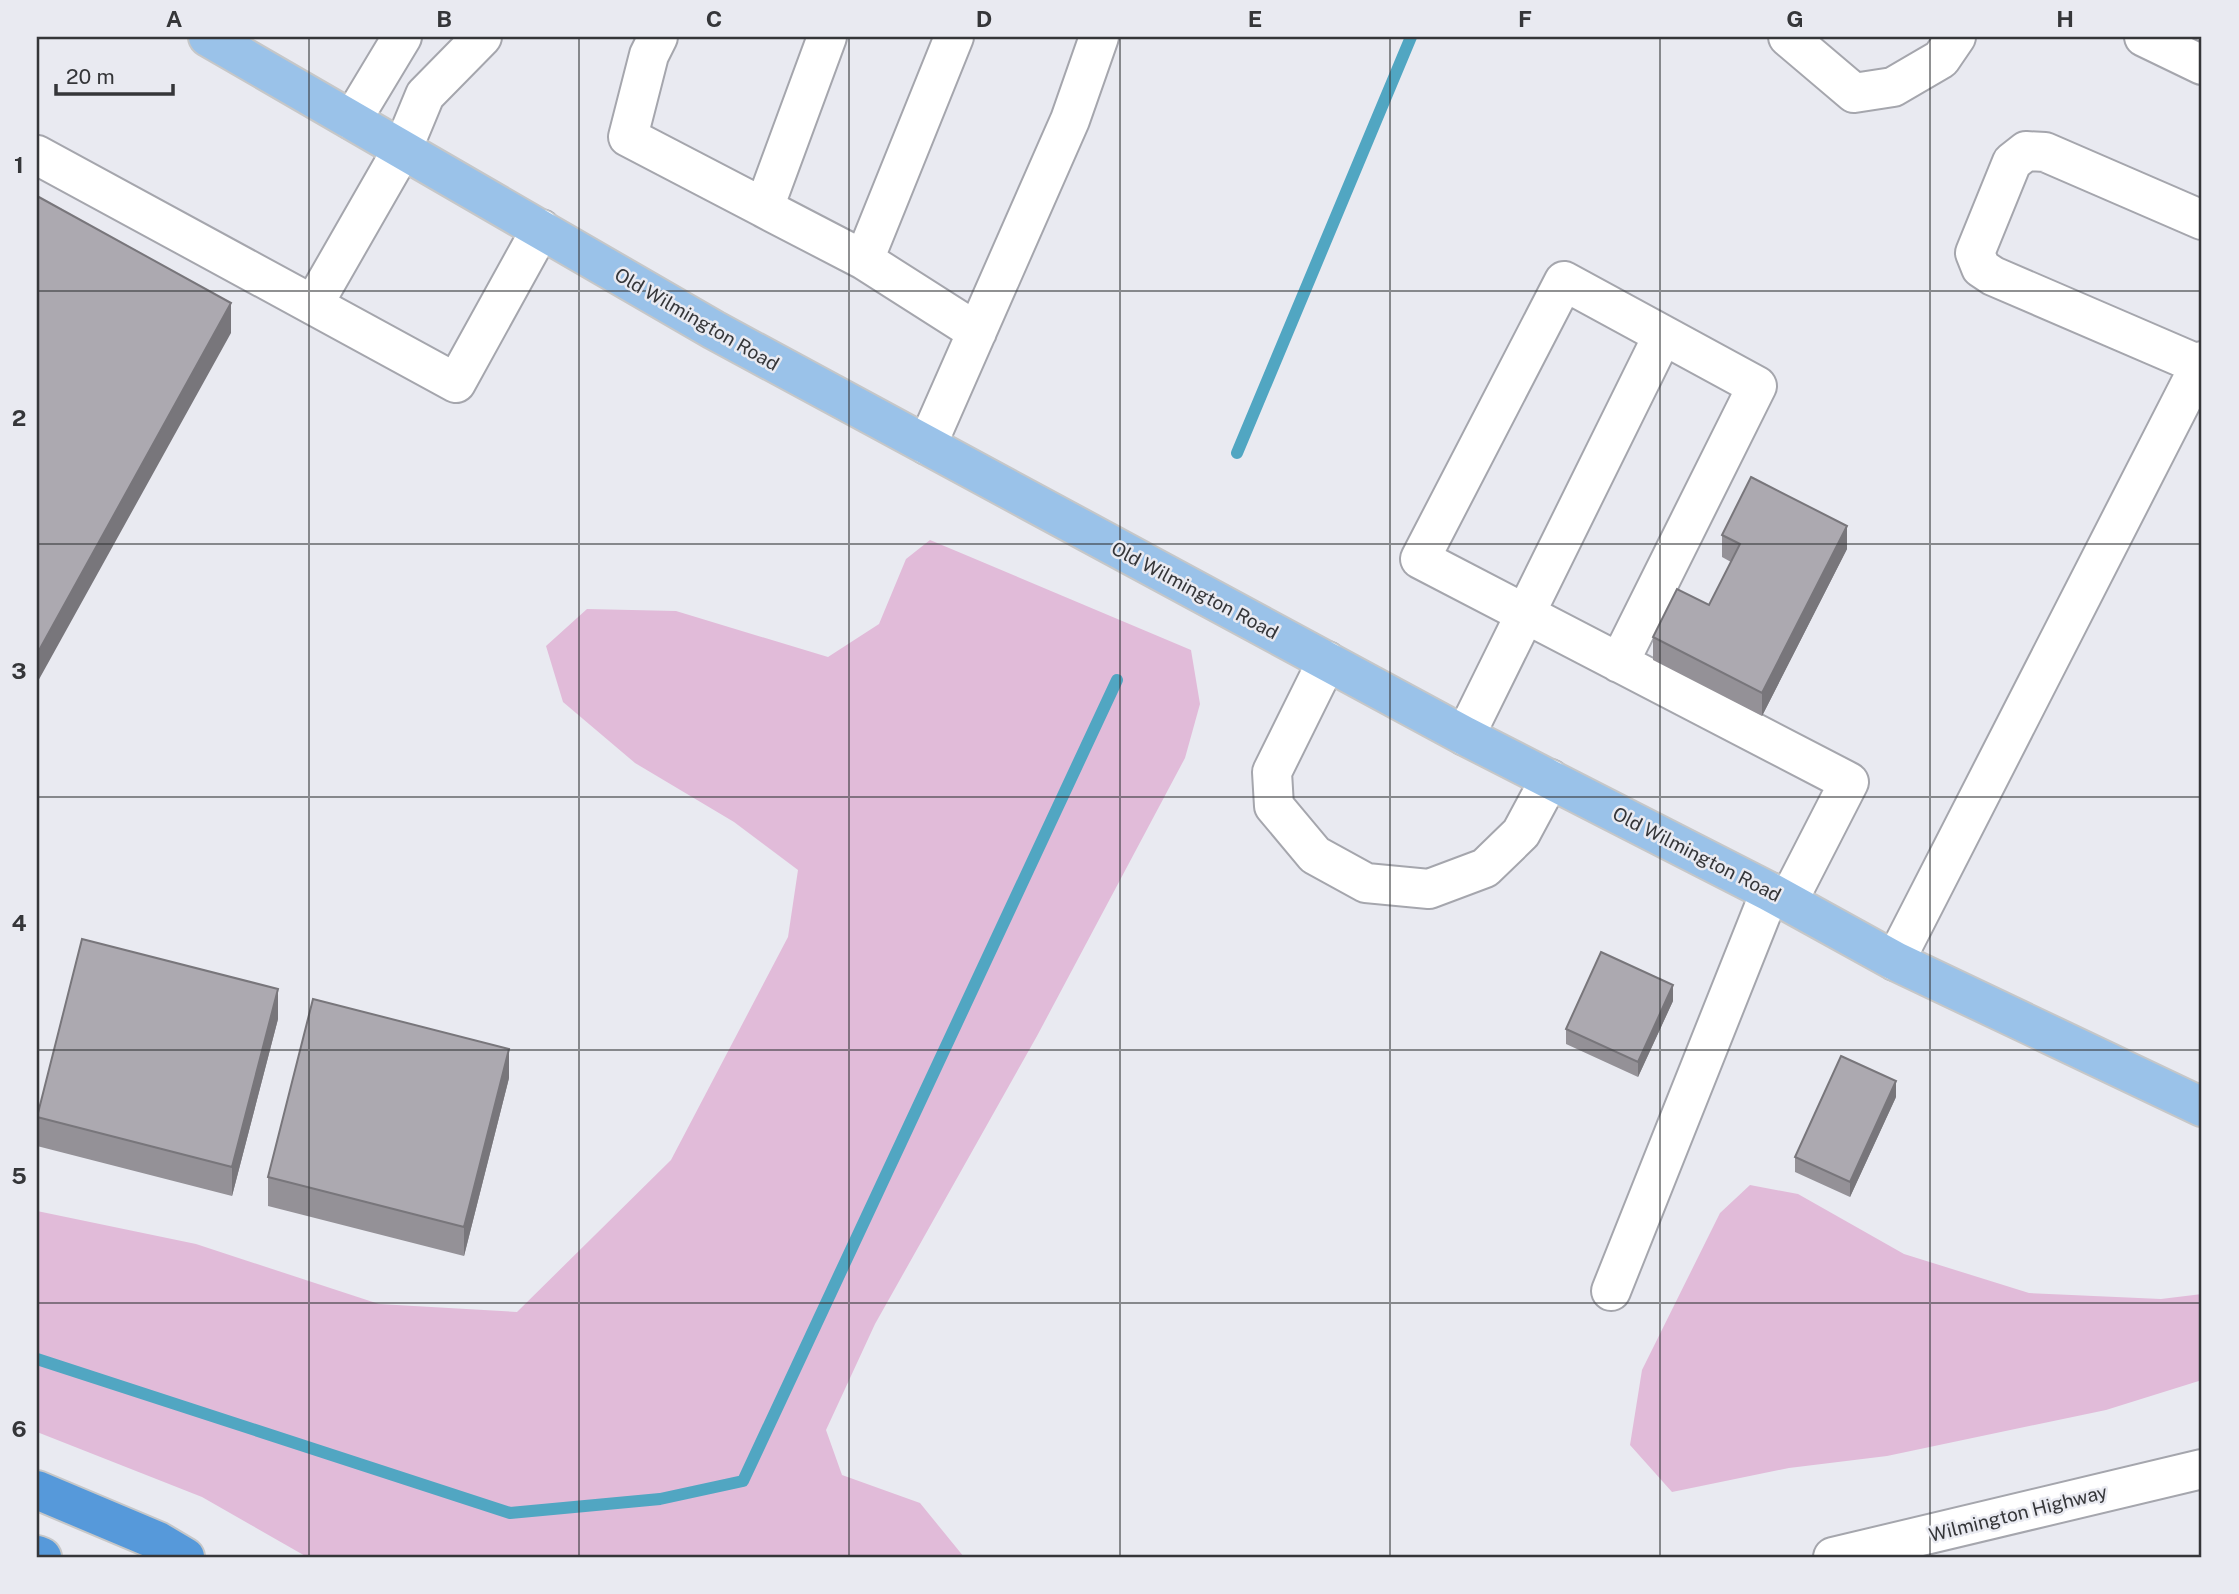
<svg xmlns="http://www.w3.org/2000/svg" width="2239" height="1594" font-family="'Public Sans',sans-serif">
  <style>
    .green { fill: #e1bbd9 }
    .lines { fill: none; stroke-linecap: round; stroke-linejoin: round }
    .stream { stroke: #51a6c2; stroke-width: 12 }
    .minor-casing { stroke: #a5a6ad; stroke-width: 42 }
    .major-casing { stroke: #c6c7c8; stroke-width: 42 }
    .highway-casing { stroke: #c6c7c8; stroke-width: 42 }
    .minor { stroke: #fff; stroke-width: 38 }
    .major { stroke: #9ac2e9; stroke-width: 38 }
    .highway { stroke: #5699da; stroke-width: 38 }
    .wall { fill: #949197 }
    .shaded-wall { fill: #78767b }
    .building { fill: #aca9b0; stroke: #78767b; stroke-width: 2 }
    .grid { fill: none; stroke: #353639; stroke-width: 2; stroke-opacity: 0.55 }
    .labels { text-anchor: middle; stroke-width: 5; stroke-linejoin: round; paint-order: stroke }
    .street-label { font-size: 19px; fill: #353639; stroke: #e9eaf1 }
    .neatline { fill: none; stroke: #353639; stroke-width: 2.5 }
    .grid-label { font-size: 23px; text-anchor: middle; font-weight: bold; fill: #353639 }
  </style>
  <rect width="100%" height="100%" fill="#e9eaf1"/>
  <path class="green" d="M930 540 1191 650 1200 704 1185 758 1037 1036 875 1324 826 1430 842 1475 920 1503 964 1557H307L202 1497 37 1432V1211L196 1244 379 1304 517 1312 671 1160 788 937 798 870 734 822 635 763 563 702 546 646 587 609 676 611 828 657 879 624 906 559Z
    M1750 1185 1798 1194 1904 1254 2029 1293 2161 1299 2202 1294V1380L2106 1410 1887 1456 1789 1468 1672 1492 1630 1445 1642 1370 1720 1213Z"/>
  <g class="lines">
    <path class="stream" d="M1237 453 1411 37
      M37 1359 510 1513 660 1499 743 1481 1117 680"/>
    <g class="minor-casing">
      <path id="minor" d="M658 37 649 55 628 137 764 208 827 37
        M1788 37 1854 93 1893 87 1941 59 1956 37
        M2144 37 2202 65
        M352 120 402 37
        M37 155 313 305 403 148 425 95 482 37
        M764 208 864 260 954 37
        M2202 220 2045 152 2026 151 2012 162 1975 253 1981 268 1993 276 2202 366
        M864 260 977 332
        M313 305 456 383 541 229
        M927 445 1070 120 1099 37
        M1327 661 1272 772 1274 806 1315 855 1366 883 1429 889 1485 868 1521 833 1550 779
        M1619 663 1757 386 1564 281 1420 559 1849 782 1788 901
        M1465 736 1663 335
        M1895 961 2202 361
        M1611 1291 1770 892
        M1833 1557 2202 1469"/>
    </g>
    <g class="major-casing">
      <path id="major" d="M208 37 714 330 1465 736 1770 892 1895 961 2202 1107"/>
    </g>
    <g class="highway-casing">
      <path id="highway" d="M37 1490 158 1541 185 1557
        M37 1555 42 1557"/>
    </g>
    <use href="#minor" class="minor"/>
    <use href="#major" class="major"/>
    <use href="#highway" class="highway"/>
  </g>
  <path class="wall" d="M1722 535 1847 549 1762 716 1653 660V637L1709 605 1731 562 1722 557Z
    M1673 1001 1638 1077 1566 1044V1029Z
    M278 1019 232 1196 37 1146V1114Z
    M509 1078 464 1256 268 1206V1177Z
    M1896 1097 1850 1197 1795 1172V1157Z"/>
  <path class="shaded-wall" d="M231 303V333L37 683V654Z
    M1847 526V549L1762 716V693Z
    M1673 985V1001L1638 1077V1062Z
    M278 989V1019L232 1196V1167Z
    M509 1049V1078L464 1256V1227Z
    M1896 1081V1097L1850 1197V1182Z"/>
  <path class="building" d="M37 196 231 303 37 654Z
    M1751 477 1847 526 1762 693 1653 637 1677 589 1709 605 1740 544 1722 535Z
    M82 939 278 989 232 1167 37 1117Z
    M1601 952 1673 985 1638 1062 1566 1029Z
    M313 999 509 1049 464 1227 268 1177Z
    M1841 1056 1896 1081 1850 1182 1795 1157Z"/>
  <path class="grid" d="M309 37V1557M579 37V1557M849 37V1557M1120 37V1557M1390 37V1557M1660 37V1557M1930 37V1557M37 291H2202M37 544H2202M37 797H2202M37 1050H2202M37 1303H2202"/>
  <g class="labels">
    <g class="street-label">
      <text transform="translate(697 319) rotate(30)" y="7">Old Wilmington Road</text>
      <text transform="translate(1195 590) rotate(28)" y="7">Old Wilmington Road</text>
      <text transform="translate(1697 854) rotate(27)" y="7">Old Wilmington Road</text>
      <text transform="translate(2018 1513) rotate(-14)" y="7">Wilmington Highway</text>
    </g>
  </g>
  <rect width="2239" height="1594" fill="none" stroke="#e9eaf1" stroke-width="77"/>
  <path d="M56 84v10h117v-10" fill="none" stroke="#353639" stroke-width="3.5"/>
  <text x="66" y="84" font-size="21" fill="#353639" stroke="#e9eaf1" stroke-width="5" paint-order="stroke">20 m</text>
  <rect x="38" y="38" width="2162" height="1518" class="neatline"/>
  <g class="grid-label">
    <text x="174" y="27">A</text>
    <text x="444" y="27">B</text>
    <text x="714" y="27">C</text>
    <text x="984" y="27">D</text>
    <text x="1255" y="27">E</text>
    <text x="1525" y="27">F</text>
    <text x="1795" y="27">G</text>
    <text x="2065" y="27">H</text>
    <text x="19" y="173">1</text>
    <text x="19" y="426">2</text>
    <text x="19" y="679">3</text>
    <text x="19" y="931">4</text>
    <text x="19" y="1184">5</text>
    <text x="19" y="1437">6</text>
  </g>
</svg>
